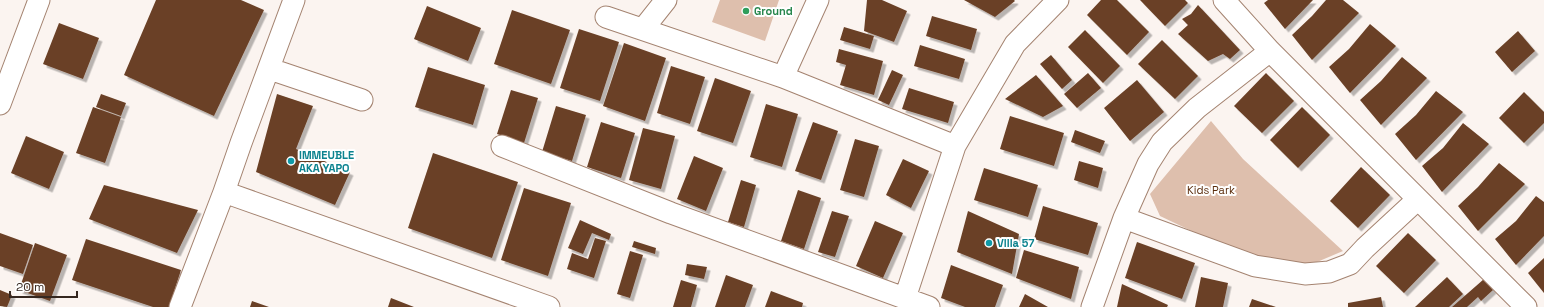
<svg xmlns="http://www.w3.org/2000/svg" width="1544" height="307" font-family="'Space Grotesk',sans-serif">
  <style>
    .green { fill: #debfad }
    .building { fill: #6b4127; filter: url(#shadow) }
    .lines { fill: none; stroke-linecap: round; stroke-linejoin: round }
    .street-casing { stroke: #a48370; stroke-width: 23 }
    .street { stroke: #fff; stroke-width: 21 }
    .leisure-dot { fill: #2e9e5b; stroke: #fff; stroke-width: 1.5 }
    .culture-dot { fill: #0f9aa8; stroke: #fff; stroke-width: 1.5 }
    .labels { text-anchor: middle; stroke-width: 4; stroke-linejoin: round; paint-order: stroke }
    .leisure-label { font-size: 11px; font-weight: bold; fill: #27864d; stroke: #fff; text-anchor: start }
    .culture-label { font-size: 11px; font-weight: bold; fill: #0d838f; stroke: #fff; text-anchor: start }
    .park-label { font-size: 11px; fill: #5a2c0b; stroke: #fff }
  </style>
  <defs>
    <filter id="shadow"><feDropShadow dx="3.5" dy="3.5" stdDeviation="0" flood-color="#0004"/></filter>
  </defs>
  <rect width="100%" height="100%" fill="#fbf4f0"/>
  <path class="green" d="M720 0H779L765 41 712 22Z
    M1211 121 1243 159 1343 251 1310 265 1238 253 1160 216 1150 194Z"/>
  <path class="building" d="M156 0H241L264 10 214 116 124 75Z
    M867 0H882L907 11 894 42 864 31Z
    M964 0H1014L1015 1 995 17Z
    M1101 0H1117L1149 32 1127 55 1087 15Z
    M1140 0H1185L1188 3 1165 26Z
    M1268 0H1313L1285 29 1264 3Z
    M1326 0H1343L1359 13 1312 60 1292 35 1312 16Z
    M1198 5 1240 50 1230 59 1223 54 1208 61 1178 34 1188 25 1182 19 1191 14Z
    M427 6 481 28 468 61 414 39Z
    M512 10 570 30 551 84 494 64Z
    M932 16 977 29 971 50 926 36Z
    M59 23 99 38 83 79 43 64Z
    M1370 24 1396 46 1350 93 1329 67 1349 49Z
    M844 27 874 36 870 49 840 40Z
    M579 29 619 42 600 101 560 88Z
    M1085 30 1120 66 1103 83 1068 47Z
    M1518 31 1535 51 1512 72 1495 52Z
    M1162 40 1198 76 1175 99 1138 64Z
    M624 43 666 58 645 121 603 106Z
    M920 45 965 59 959 79 914 66Z
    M839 49 883 61 874 95 840 85 846 65 836 62Z
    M1051 55 1072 80 1062 89 1040 64Z
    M1402 57 1427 78 1381 125 1360 100 1381 81Z
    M671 66 705 77 690 124 657 113Z
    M428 67 485 85 473 125 415 107Z
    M892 70 903 75 889 105 878 100Z
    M1088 73 1101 88 1077 108 1064 94Z
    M1266 73 1294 101 1262 133 1234 106Z
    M1036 75 1063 106 1043 117 1005 99Z
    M715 78 751 91 733 143 697 131Z
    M1137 80 1164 112 1130 141 1104 108Z
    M909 88 954 102 948 123 902 109Z
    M511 90 538 98 524 143 497 134Z
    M1436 91 1463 112 1416 160 1395 134 1416 115Z
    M1524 92 1544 112V123L1524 143 1499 118Z
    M101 94 126 103 121 116 96 107Z
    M277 94 313 106 296 149 350 172 335 205 256 172Z
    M766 104 798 114 782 167 750 157Z
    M556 106 586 115 572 161 542 152Z
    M93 107 121 117 105 163 76 153Z
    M1302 107 1330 135 1298 168 1270 140Z
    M1010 116 1064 133 1054 166 1000 149Z
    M601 122 635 133 621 178 587 167Z
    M813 122 838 131 821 180 795 171Z
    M1463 123 1489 144 1442 192 1422 166 1443 148Z
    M643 128 675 136 661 189 629 180Z
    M1075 130 1105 141 1100 153 1071 142Z
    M26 136 64 152 49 189 11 173Z
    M855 139 879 146 864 197 840 190Z
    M433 153 518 182 492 258 408 228Z
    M694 156 723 168 706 211 677 199Z
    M903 159 929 171 911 208 886 195Z
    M1079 161 1103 168 1098 188 1074 180Z
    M1499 163 1525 184 1478 231 1458 206 1478 187Z
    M1361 167 1390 195 1358 228 1330 201Z
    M984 168 1038 185 1028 217 974 200Z
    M741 180 756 185 744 227 728 222Z
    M104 185 198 210 177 253 89 219Z
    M524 188 571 203 548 276 501 260Z
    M798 190 821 198 804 249 781 241Z
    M1536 196 1544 202V236L1516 265 1495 239 1516 221Z
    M1043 206 1098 223 1088 255 1034 239Z
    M832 211 849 216 835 257 818 252Z
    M968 211 1019 234 1012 274 957 252Z
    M580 220 611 234 609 240 592 233 583 254 568 248Z
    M875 221 903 233 883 278 856 266Z
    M0 233 33 245 23 274 0 266Z
    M1408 233 1436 260 1404 293 1376 266Z
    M595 238 606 241 594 278 567 269 572 253 588 259Z
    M86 239 181 270 169 307H153L72 280Z
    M634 241 656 248 655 254 632 247Z
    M1137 242 1195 263 1182 299 1125 278Z
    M35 243 67 255 50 301 19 290Z
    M1024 250 1079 267 1071 299 1016 278Z
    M630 251 643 255 630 298 617 294Z
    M1544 258V293L1528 273Z
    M687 264 707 267 704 279 685 275Z
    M951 265 1003 285 995 307H965L941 298Z
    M726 275 753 285 745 307H715Z
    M1201 277 1228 283 1223 307H1195Z
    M1447 277 1463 294 1449 307H1415Z
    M1484 279 1493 290 1481 301 1478 297 1467 307H1452Z
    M681 280 697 285 691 307H673Z
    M1122 284 1168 305 1167 307H1117Z
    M0 290 12 295 7 307 0 306Z
    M771 291 803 303 802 307H765Z
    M1025 294 1048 307H1019Z
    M1381 297 1383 307H1348V303Z
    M391 298 414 307H388Z
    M1252 299 1276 307H1249Z
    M252 301 269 307H250Z"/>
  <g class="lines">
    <g class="street-casing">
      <path id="street" d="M294 0 241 143 224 192 549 307
        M1224 0 1270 51 1526 307
        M606 17 783 77 955 146
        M643 29 666 0
        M270 69 362 100
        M783 77 818 0
        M0 104 39 0
        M502 146 671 213 929 307
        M1124 218 1255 266 1305 274 1329 272 1350 264 1365 248 1418 199
        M905 298 955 146 1015 44 1058 0
        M180 307 224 192
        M1092 307 1124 218 1148 164 1162 142 1197 108 1270 51"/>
    </g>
    <use href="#street" class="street"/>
  </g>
  <circle class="leisure-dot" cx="746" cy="11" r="4"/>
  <g class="culture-dot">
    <circle cx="291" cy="161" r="4"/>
    <circle cx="989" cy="243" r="4"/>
  </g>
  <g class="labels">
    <g class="leisure-label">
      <text x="754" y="15">Ground</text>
    </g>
    <g class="culture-label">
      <text x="299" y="159">IMMEUBLE<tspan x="299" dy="13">AKA YAPO</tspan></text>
      <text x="997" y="247">Villa 57</text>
    </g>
    <g class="park-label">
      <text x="1211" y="194">Kids Park</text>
    </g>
  </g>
  <path d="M10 291v6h67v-6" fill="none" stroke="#35271f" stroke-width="2"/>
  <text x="16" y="291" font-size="12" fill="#35271f" stroke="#ffffff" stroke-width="3" paint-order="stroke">20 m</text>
</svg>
